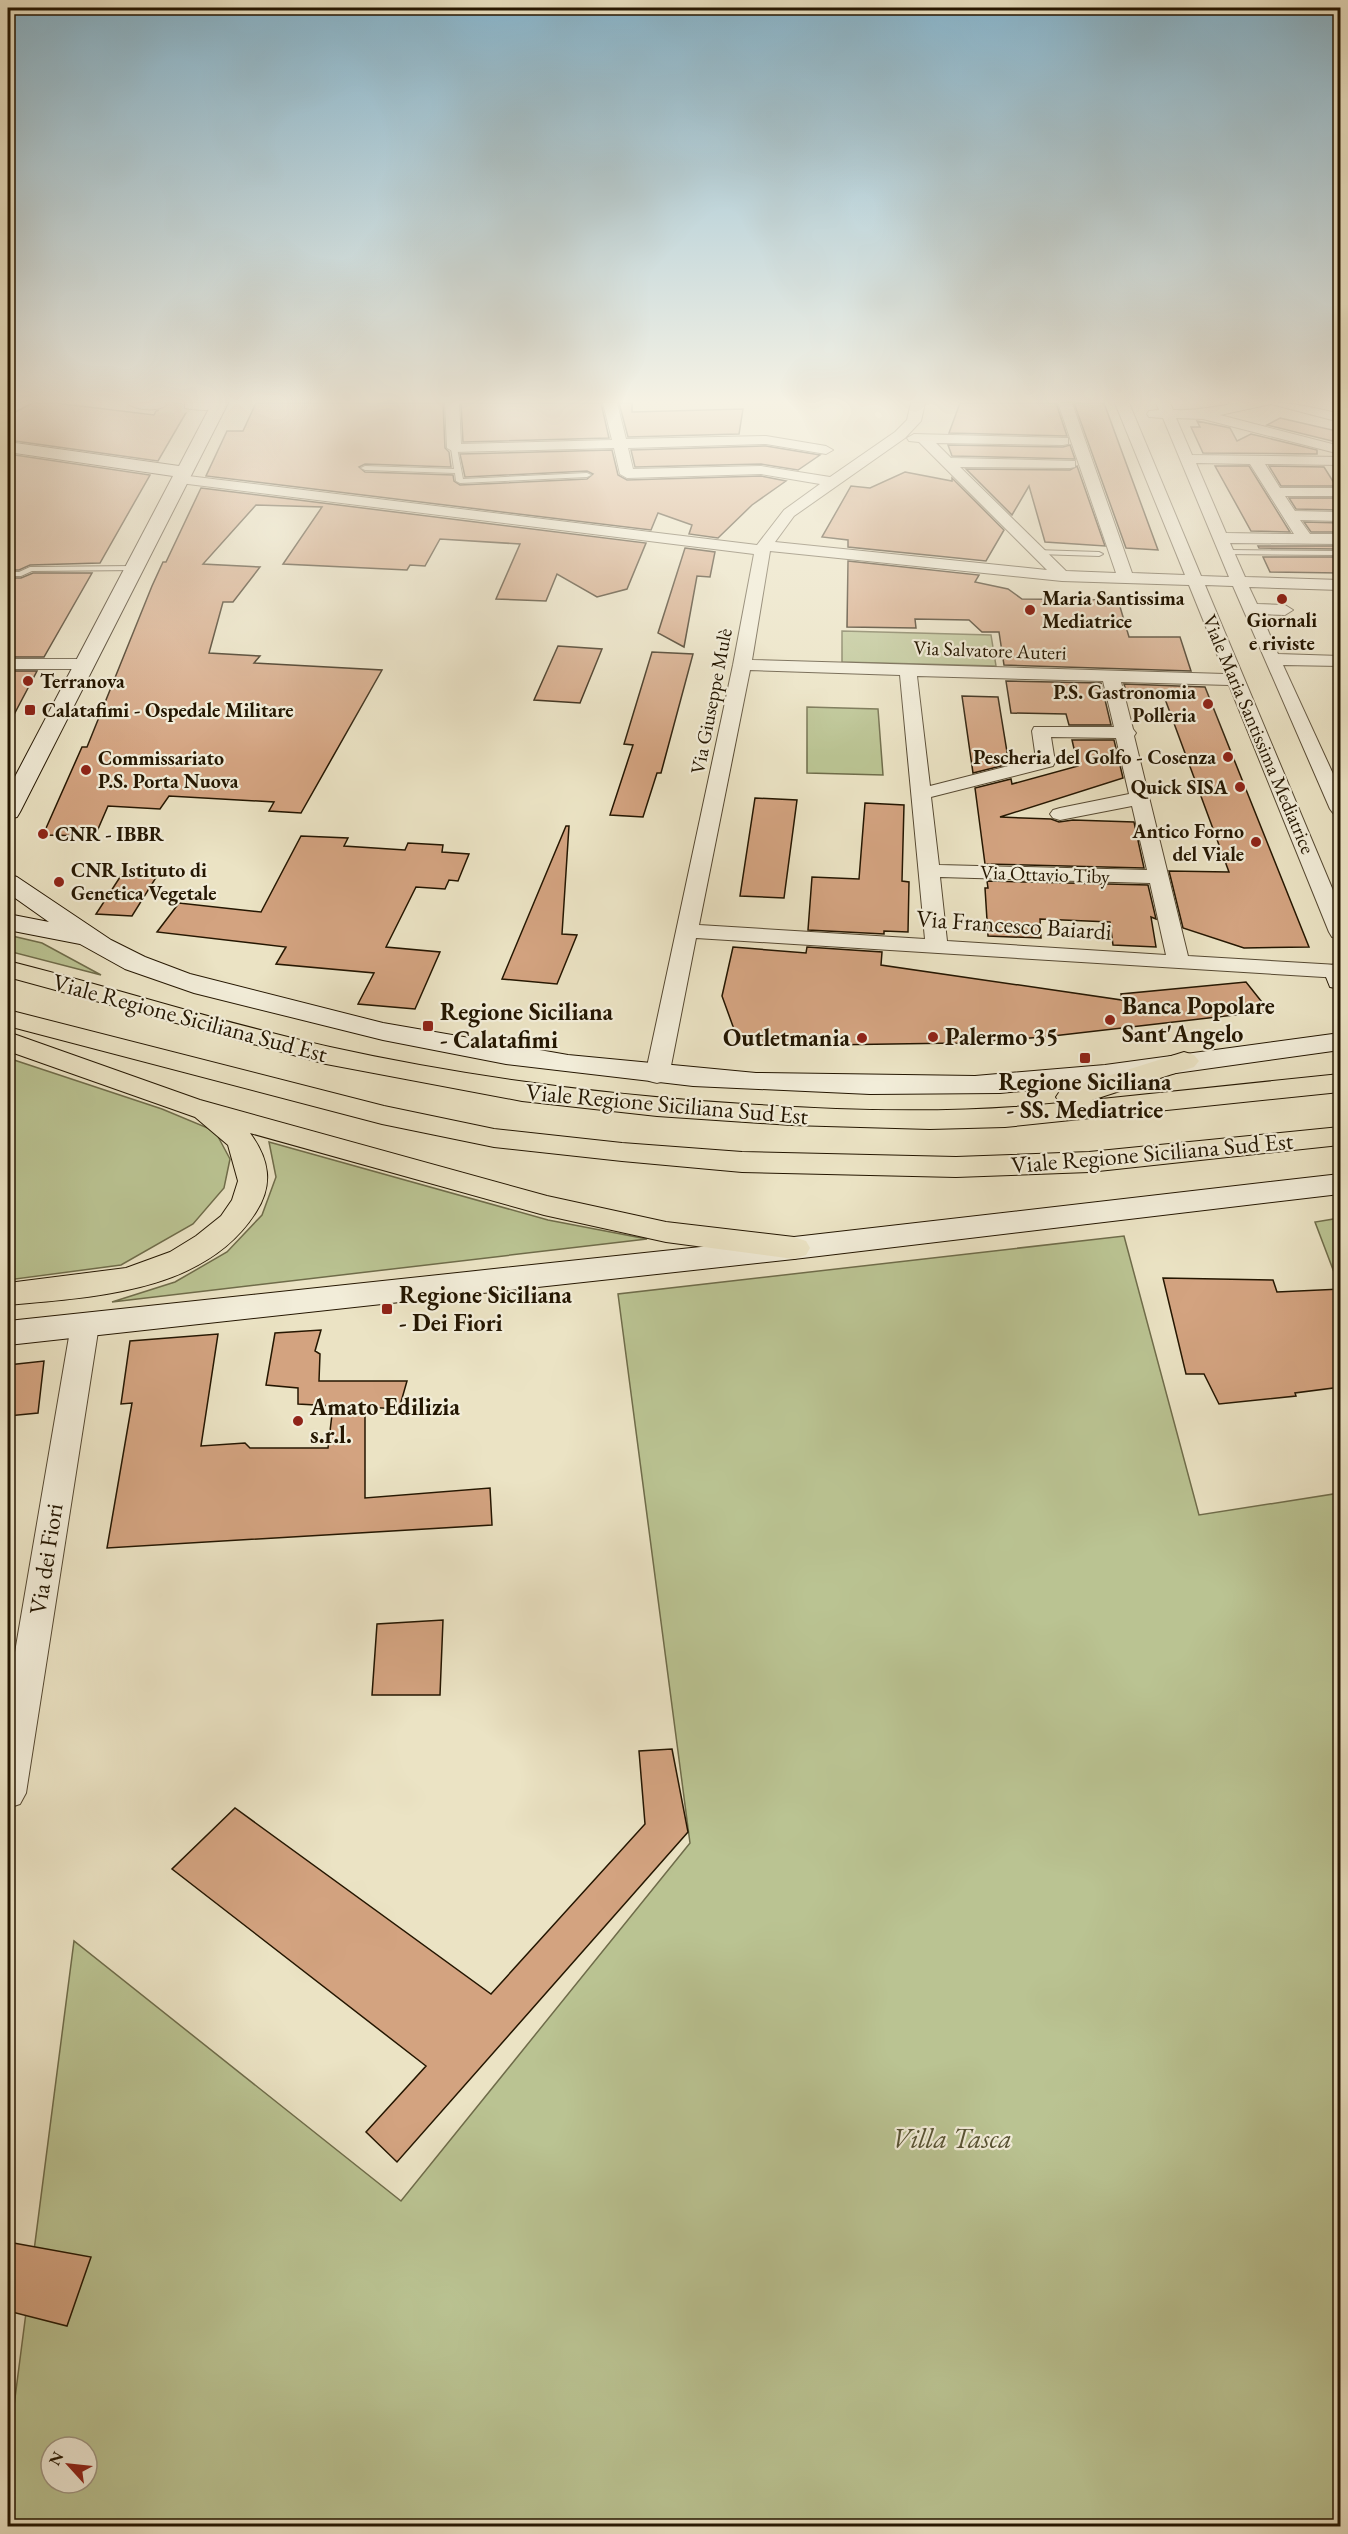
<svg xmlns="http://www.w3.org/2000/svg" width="1348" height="2534" font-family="'EB Garamond',serif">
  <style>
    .green { fill: #bac392; stroke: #6f6c4a; stroke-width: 1.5; fill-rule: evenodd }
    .building { fill: #d3a380; stroke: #241601; stroke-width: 1.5 }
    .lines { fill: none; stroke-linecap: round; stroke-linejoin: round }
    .street-tunnel { stroke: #cdc4a7; stroke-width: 15; stroke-dasharray: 15 8; stroke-linecap: butt }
    .lane-casing { stroke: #564932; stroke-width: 2 }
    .street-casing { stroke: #564932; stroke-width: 2 }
    .secondary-casing { stroke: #241601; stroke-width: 2 }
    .primary-casing { stroke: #241601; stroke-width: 2 }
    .lane { fill: #f2edd9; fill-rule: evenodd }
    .street { fill: #f2edd9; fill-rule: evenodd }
    .secondary { fill: #f2edd9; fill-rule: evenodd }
    .primary { fill: #ebe3c4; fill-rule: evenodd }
    .poi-dot { fill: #8f2418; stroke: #f2edd9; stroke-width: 2 }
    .labels { text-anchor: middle; stroke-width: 4.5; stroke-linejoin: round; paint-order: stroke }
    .far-poi-label { font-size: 20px; font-weight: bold; fill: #241601; stroke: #f2edd9; text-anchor: start }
    .far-street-label { font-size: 20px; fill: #241601; stroke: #f2edd9 }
    .street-label { font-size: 24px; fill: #241601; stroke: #f2edd9 }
    .poi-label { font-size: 24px; font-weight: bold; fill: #241601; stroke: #f2edd9; text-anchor: start }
    .near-park-label { font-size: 28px; font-style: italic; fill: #585334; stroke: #f2edd9 }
  </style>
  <rect width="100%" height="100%" fill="#ebe3c4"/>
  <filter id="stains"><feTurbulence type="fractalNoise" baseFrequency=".00333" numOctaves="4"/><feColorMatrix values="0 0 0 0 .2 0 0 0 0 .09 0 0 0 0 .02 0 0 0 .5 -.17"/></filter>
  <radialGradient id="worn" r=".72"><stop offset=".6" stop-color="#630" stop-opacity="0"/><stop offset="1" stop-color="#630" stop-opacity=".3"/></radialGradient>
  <path class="green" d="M842 631 991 635 996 666 842 662Z
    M807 707 878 709 883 775 807 773Z
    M8 935 42 943 101 975 8 951Z
    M8 1058 162 1109 215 1131 230 1159 224 1188 193 1224 121 1265 8 1280Z
    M269 1142 548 1220 647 1239 112 1302 175 1282 227 1252 262 1215 276 1177Z
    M1340 1218V1288L1315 1222Z
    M1124 1236 1199 1515 1340 1493V2526H8V2452L74 1941 401 2201 690 1843 618 1294ZM51 2447H87V2483H51Z"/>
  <path class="building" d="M32 403H55L154 415 156 411 167 407V403H183V409L187 411 158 461 8 440V416Z
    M256 403H443L445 448 449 452 451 467 365 464 359 467 365 472 453 475 454 481 460 485 587 479 593 474 587 471 465 477 460 454 612 450 618 475 627 480 761 476 786 481 752 505 718 538 689 534 692 525 658 513 651 530 206 476 227 431H243Z
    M461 403H601L609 438 463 442Z
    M619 403H632V412L743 409 739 434 628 437Z
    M960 403H1056L1067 436 949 433Z
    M1074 403H1104L1158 550 1126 548Z
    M1280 418 1341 432V436L1332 441 1267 425Z
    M1197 421 1230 428 1237 441 1251 434 1317 450V454L1203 453 1191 427H1200Z
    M948 445 1063 447 1070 445 1075 459 952 456Z
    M766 446 820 455 798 470 761 464 635 467 631 450Z
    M8 454 150 475 100 563 30 565 19 570H8Z
    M1077 466 1105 546 1045 542 1029 486 1012 515 966 469 1070 470Z
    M1215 466H1249L1290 532 1251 531Z
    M1269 466 1324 467 1336 486H1281Z
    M905 472 952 481V478L1004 530 986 561 848 547V540L822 537 851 486 870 488Z
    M201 488 646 543 627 589 597 597 557 574 546 601 496 599 520 544 440 539 425 566 410 565 407 570 283 564 322 507 256 505 203 564 260 567 233 602H223L209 653 260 656 254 663 382 670 301 813 269 811 274 802 169 796 160 809 108 806 95 836 43 835 82 747H87L152 586 163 562H166Z
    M1289 498H1341V510L1296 509Z
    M1304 522 1341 523V532H1311Z
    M1258 546H1341V549L1259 548Z
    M685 548 715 552 710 577 697 576 684 647 658 633Z
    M1263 557H1341V573L1270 572Z
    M848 561 979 575 975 582 1008 589 1022 599 1118 600 1129 637H1180L1191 671 1004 665 999 632H982L969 620 915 619 916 628 847 627Z
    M33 573H92L44 657H8V578H21Z
    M558 646 602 649 580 703 534 700Z
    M652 652 693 654 661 773H657L643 817 610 815 633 745 624 744Z
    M8 671H37L8 726Z
    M1006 681 1101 683 1111 725H1069L1066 714 1011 713Z
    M1124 684 1205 687 1309 947 1244 948 1183 928 1169 871 1229 872 1165 699 1128 698Z
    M962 696 998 697 1009 764 973 773Z
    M1072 740H1114L1123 778 1000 817 1051 819 1059 822 1073 820 1134 822 1144 868 985 864 975 788 1011 779 1012 784 1078 766Z
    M755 798 797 800 784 898 740 896Z
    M865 803 904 805 902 881 909 882 908 932 884 931V934L808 930 812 877 859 879Z
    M566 826H569L562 934 577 935 557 984 502 979Z
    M301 836 348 838 344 846 405 850 408 843 443 845 442 852 469 854 458 881 449 880 445 889 416 887 386 947 440 952 415 1009 358 1004 374 973 276 964 286 947 157 932 179 903 261 912Z
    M122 874 157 876 132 916 96 914Z
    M987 881 1148 885 1156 919 1151 917 1156 947 1113 945 1110 922 1040 919 1041 938 988 936 985 888H988Z
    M733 947 806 953 807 947 882 952 881 965 1122 1000 1121 994 1246 982 1269 1011 1044 1037 959 1043 825 1045 739 1043 722 996Z
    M1163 1278 1273 1280 1277 1292 1341 1289V1387L1295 1393 1296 1396 1219 1404 1204 1374H1186Z
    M321 1330 315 1351 320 1354 319 1381H407L399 1409 365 1407V1498L490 1488 492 1525 107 1548 132 1403 121 1404 130 1341 218 1334 201 1446 245 1443 250 1448H328L333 1406 298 1404V1388L266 1385 275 1333Z
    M44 1361 38 1413 8 1416V1365Z
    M443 1620 440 1695H372L377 1624Z
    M672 1749 688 1832 397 2162 366 2132 426 2066 172 1869 235 1808 491 1994 645 1824 639 1751Z
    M8 2242 91 2257 67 2326 8 2311Z"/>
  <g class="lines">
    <path class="street-tunnel" d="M159 405H190"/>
    <g class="lane-casing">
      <path id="lane" d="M454 446 457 448 463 479 587 473 591 475 587 477 460 483 456 481 455 473 365 470 361 468 365 466 454 469 451 448Z
        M1035 550 1099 552 1103 554 1099 556 1038 554 1034 552Z
        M1228 550 1340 551V555L1225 554 1224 552Z
        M134 566 138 568 137 570 32 571 21 576H8V572H19L30 567Z"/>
    </g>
    <g class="street-casing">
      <path id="street" d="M8 403H18L8 409Z
        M127 403H164L166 405C158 412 135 410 127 403Z
        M185 403H224L226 405C218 412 196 410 185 408Z
        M445 403H459L461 444 612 440 603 403H617L626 439 766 436 826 446 833 450 826 454 766 444 628 448 633 469 761 466 830 477 895 432 907 420 911 403H925L921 421 905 438 794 516 775 542 1047 570 919 442 909 441 907 438 914 434 1068 438V444L1063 445 936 443 951 458 1075 461V467L1070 468 960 467 1066 571 1116 573 1058 403H1072L1132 573 1185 575 1115 403H1129L1201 576 1229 577 1163 418 1149 417 1147 414 1149 411 1159 410 1156 403H1170L1173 410C1199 411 1217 406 1242 403 1276 399 1308 406 1340 414V422L1271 404 1220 415 1340 446V454L1203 419 1176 418 1192 455 1340 457V465L1265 464 1280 488H1340V496H1285L1295 511 1340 512V521L1300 520 1310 534H1340V544L1230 543 1245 577 1340 580V590L1249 587 1257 604 1285 605 1293 610 1285 615 1261 614 1278 654 1340 656V666L1283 665 1340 789V815L1333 813 1330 809 1233 586 1205 585 1340 907V938L1332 937 1329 932 1229 685 1121 682 1133 729 1136 733 1134 736 1188 956 1338 965 1340 966V978L696 938 669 1076 665 1081 657 1083 649 1081 645 1076 733 665 754 554 180 483 173 479 180 475 757 545 784 510 820 484 761 474 627 478 620 474 614 448 454 452 447 448ZM1196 463 1250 464 1294 534 1226 533ZM770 551 1062 581 1189 585 1225 674 752 660ZM750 670 900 675 925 939 699 925ZM917 676 1103 681 1114 727H1034L1032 731 1036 759 930 786ZM1051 737 1116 738 1129 794 1060 808 1053 810 1050 814 1053 818 1060 820 1132 806 1147 870 939 865 931 797 1053 766 1055 762ZM940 877 1150 883 1166 955 947 941Z
        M8 659H84L93 664 84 669H8Z
        M85 1316 95 1318 99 1325 26 1793 20 1804 8 1808V1693L71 1325 75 1318Z"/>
    </g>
    <g class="secondary-casing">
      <path id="secondary" d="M212 403H228L20 812 17 817 8 819V790L173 476 8 452V442L179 466Z
        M8 874 17 877 111 940 145 957 190 974 383 1023 568 1055 756 1073 975 1076 1105 1065 1340 1033V1050L1105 1083 1000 1093 870 1094 693 1086 506 1064 383 1040 194 993 125 969 80 944 8 930V914L49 922 8 893Z
        M1340 963V989L1330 987 1324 972 1328 966Z
        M1340 1174V1194L794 1259 8 1345V1321L794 1237Z"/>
    </g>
    <g class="primary-casing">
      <path id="primary" d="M8 961C116 988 221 1023 330 1047 466 1077 604 1095 744 1104 849 1111 955 1114 1060 1103L1056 1097 1060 1091 1184 1052 1194 1055 1199 1061 1194 1067 1092 1100 1340 1074V1092L1005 1127 930 1129 791 1125 657 1116 522 1101 326 1064 8 977Z
        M8 1010 384 1106 494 1129 622 1143 742 1152 956 1157 1089 1152 1340 1127V1145L1089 1172 956 1177 742 1172 622 1161 494 1147 382 1124 8 1026Z
        M8 1032 200 1100 547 1196 666 1222 794 1237 806 1241 810 1248 806 1255 794 1259 666 1242 544 1215 250 1133C269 1159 274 1184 256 1212 205 1293 93 1297 8 1305V1283L126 1268 170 1252 196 1236 221 1216 232 1200 238 1181 228 1145 195 1117 8 1051Z"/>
    </g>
    <use href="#lane" class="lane"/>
    <use href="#street" class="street"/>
    <use href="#secondary" class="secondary"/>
    <use href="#primary" class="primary"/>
  </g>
  <linearGradient id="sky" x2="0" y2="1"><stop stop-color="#88b8d1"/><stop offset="0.53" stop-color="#f6f2e4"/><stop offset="1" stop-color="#f6f2e4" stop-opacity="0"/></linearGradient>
  <rect width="1348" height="758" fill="url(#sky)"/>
  <g class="poi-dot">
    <circle cx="1282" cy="599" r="6"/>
    <circle cx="1030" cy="610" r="6"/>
    <circle cx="28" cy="681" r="6"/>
    <circle cx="1208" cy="704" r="6"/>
    <rect x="24" y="704" width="12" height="12" rx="3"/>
    <circle cx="1228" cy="757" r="6"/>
    <circle cx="86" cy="770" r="6"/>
    <circle cx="1240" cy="787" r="6"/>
    <circle cx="43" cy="834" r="6"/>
    <circle cx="1256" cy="842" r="6"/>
    <circle cx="59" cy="882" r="6"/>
    <circle cx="1110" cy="1020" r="6"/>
    <rect x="422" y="1020" width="12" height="12" rx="3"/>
    <circle cx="933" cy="1037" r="6"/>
    <circle cx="862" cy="1038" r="6"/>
    <rect x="1079" y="1052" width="12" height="12" rx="3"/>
    <rect x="381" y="1303" width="12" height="12" rx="3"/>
    <circle cx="298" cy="1421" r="6"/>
  </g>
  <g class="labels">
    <g class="far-poi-label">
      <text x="1042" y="605">Maria Santissima<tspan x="1042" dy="23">Mediatrice</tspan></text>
      <text x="1282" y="627" text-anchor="middle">Giornali<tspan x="1282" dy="23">e riviste</tspan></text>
      <text x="40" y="688">Terranova</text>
      <text x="1196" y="699" text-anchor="end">P.S. Gastronomia<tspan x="1196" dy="23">Polleria</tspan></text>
      <text x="42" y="717">Calatafimi - Ospedale Militare</text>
      <text x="1216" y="764" text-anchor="end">Pescheria del Golfo - Cosenza</text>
      <text x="98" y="765">Commissariato<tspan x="98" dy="23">P.S. Porta Nuova</tspan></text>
      <text x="1228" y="794" text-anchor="end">Quick SISA</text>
      <text x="1244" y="838" text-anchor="end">Antico Forno<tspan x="1244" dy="23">del Viale</tspan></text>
      <text x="55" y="841">CNR - IBBR</text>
      <text x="71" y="877">CNR Istituto di<tspan x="71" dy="23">Genetica Vegetale</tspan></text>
    </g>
    <g class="far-street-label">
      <text transform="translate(990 650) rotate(2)" y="7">Via Salvatore Auteri</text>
      <text transform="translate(711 701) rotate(-79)" y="7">Via Giuseppe Mulè</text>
      <text transform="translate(1259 734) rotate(67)" y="7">Viale Maria Santissima Mediatrice</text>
      <text transform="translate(1045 874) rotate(2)" y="7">Via Ottavio Tiby</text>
    </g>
    <g class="street-label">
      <text transform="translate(1014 925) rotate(4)" y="8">Via Francesco Baiardi</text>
      <text transform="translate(190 1018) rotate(15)" y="8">Viale Regione Siciliana Sud Est</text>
      <text transform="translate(667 1104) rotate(5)" y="8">Viale Regione Siciliana Sud Est</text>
      <text transform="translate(1152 1153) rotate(-5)" y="8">Viale Regione Siciliana Sud Est</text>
      <text transform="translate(46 1559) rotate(-81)" y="8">Via dei Fiori</text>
    </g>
    <g class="poi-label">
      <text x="1122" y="1014">Banca Popolare<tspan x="1122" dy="28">Sant'Angelo</tspan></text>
      <text x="440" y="1020">Regione Siciliana<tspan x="440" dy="28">- Calatafimi</tspan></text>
      <text x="945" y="1045">Palermo 35</text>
      <text x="850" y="1046" text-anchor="end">Outletmania</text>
      <text x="1085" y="1090" text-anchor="middle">Regione Siciliana<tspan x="1085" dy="28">- SS. Mediatrice</tspan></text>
      <text x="399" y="1303">Regione Siciliana<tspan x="399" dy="28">- Dei Fiori</tspan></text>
      <text x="310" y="1415">Amato Edilizia<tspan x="310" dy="28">s.r.l.</tspan></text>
    </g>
    <g class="near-park-label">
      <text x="952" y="2148">Villa Tasca</text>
    </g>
  </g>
  <rect width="1348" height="2534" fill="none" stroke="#ebe3c4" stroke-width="30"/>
  <rect x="9" y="9" width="1330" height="2516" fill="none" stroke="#241601" stroke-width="3"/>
  <rect x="15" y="15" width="1318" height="2504" fill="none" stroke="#241601" stroke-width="1.5"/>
  <g transform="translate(69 2465) rotate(297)"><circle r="28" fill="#f2edd9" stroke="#a09783" stroke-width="1.5"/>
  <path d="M0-4.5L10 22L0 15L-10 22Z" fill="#8f2418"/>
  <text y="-9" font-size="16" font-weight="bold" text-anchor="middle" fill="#241601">N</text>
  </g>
  <rect width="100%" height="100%" filter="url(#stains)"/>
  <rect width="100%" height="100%" fill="url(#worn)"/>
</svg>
